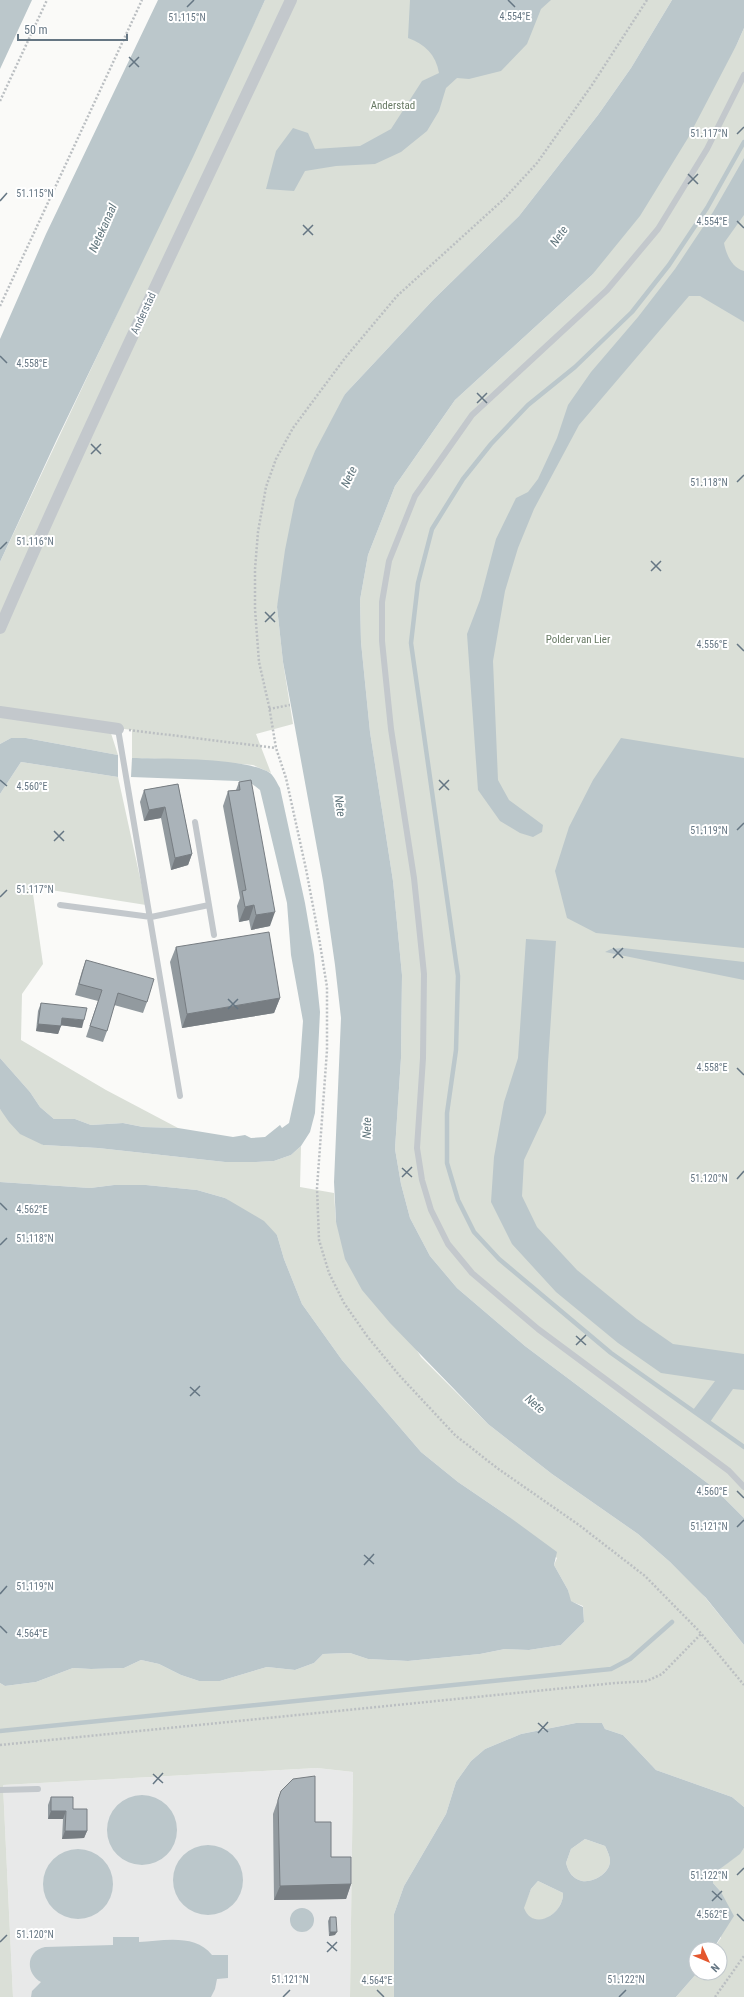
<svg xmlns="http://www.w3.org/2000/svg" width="744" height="1997" font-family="'Roboto Condensed',sans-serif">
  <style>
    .built { fill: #e8e9e9 }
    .green { fill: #dadfd7 }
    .water { fill: #bbc7cb; fill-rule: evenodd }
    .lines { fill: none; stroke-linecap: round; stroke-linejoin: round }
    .stream { stroke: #bbc7cb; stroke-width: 4.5 }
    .path { stroke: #bbbfc2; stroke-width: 2.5; stroke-dasharray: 2 2; stroke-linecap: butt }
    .lane { stroke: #c3c8cc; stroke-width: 6 }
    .street { stroke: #c3c8cc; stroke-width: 12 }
    .wall { fill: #929a9f }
    .shaded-wall { fill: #777d82 }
    .building { fill: #aab3b9; stroke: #777d82 }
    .ticks { fill: none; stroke: #657683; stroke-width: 1.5 }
    .labels { text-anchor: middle; stroke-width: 4; stroke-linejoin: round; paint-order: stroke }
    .park-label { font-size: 11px; fill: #687a64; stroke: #fff }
    .street-label { font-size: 11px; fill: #657683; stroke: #fff }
    .water-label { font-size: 12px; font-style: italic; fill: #60757c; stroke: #fff }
    .ticks-label { font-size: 10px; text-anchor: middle; fill: #657683; stroke: #fff; stroke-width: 4; stroke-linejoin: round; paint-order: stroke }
  </style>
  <rect width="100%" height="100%" fill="#fafaf8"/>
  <path class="built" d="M317 1768 353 1772 350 1997H13L3 1785Z"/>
  <path class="green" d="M265 0H672L631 68 598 115 519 216 433 300 345 394 277 607 283 662 293 724 256 734 271 773 253 765 194 760 132 758V730L109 727 118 755 26 738H11L0 744V562Z
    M744 28V1518L714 1488 525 1346 457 1288 430 1256 410 1218 401 1184 395 1149 401 1058 402 975 393 881 370 732 361 642 360 600 368 555 395 486 455 400 592 275 737 44Z
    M21 762 118 777 146 905 32 887 43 964 22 994 21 1040 106 1090 178 1128 143 1127 123 1123 91 1125 75 1119H54L40 1107 30 1092 0 1058V794Z
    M0 1109 43 1145 98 1148 225 1162H256L274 1161 291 1155 301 1146 300 1187 334 1193 336 1222 421 1357 488 1424 552 1474 638 1534 670 1562 700 1591 744 1645V1807L732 1797 656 1770 623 1735 605 1729 602 1723H576L521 1734 485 1749 471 1761 456 1782 446 1814 404 1886 394 1914V1997H350L353 1772 317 1768 3 1785 13 1997H0V1683L5 1686 36 1682 73 1668 91 1669 124 1668 141 1660 159 1664 181 1675 199 1681H220L267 1667 295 1670 314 1663 323 1654 350 1653 368 1659 408 1661 480 1654 505 1649 529 1650 561 1645 584 1622 583 1606 570 1601 568 1590 554 1565 557 1558 508 1516 458 1482 421 1452 342 1360 302 1304 284 1259 277 1235 225 1198 197 1190 146 1185H114L90 1188 0 1182Z
    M585 1839 605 1846C607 1850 610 1856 610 1861 610 1874 590 1885 579 1880 571 1877 568 1870 566 1863L571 1849Z
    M744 1848V1997H676L697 1973H720V1949H713L721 1938V1892L713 1883C713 1868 736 1860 744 1848Z
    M538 1881 563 1893C564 1914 533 1933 523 1908L531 1889Z"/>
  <path class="water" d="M0 0H32L0 69Z
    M158 0H265L193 157 57 439 0 562V339L46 234Z
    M410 0H551L541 9 527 44 501 71 469 79 457 78 446 88 439 111 427 131 401 152 375 164 336 166 305 171 294 191 266 189 276 151 293 128 308 133 315 149 360 146 391 129 422 81 439 73C436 55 425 44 408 38Z
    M672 0H744V28L737 44 688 138 640 216 592 275 455 400 395 486 368 555 360 600 361 642 370 732 393 881 402 975 401 1058 395 1149 401 1184 410 1218 430 1256 457 1288 525 1346 714 1488 744 1518V1645L706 1598 670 1562 638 1534 552 1474 488 1424 390 1323 362 1290 345 1259 336 1222 334 1182 341 1018 335 965 323 881 283 662 277 607 285 550 295 500 315 451 345 394 433 300 519 216 598 115 631 68Z
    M744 158V215L724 243C726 254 732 268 744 271V322L700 296H689L579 425 534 509 518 548 505 591 493 661 498 780 509 800 543 825 542 832 533 837 520 833 500 821 478 790 467 634 480 600 496 539 516 498 528 492 538 479 557 438 568 405 591 372 638 317 675 269 713 212Z
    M11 738H26L118 755V777L21 762 0 794V744Z
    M621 738 744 758V948L596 933 567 918 555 871 569 827 593 780Z
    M132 758C163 759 245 757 270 773 274 776 277 783 280 788L305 903 314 955 320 1012 315 1113 310 1132 301 1146 291 1155 274 1161 256 1162H225L98 1148 43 1145 20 1134 9 1122 0 1109V1058L30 1092 40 1107 54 1119H75L91 1125 123 1123 143 1127 178 1128 233 1137 245 1135 251 1138 265 1137 280 1125 282 1128 289 1123 299 1077 303 1021 291 955 287 903 260 790 251 783 238 781 131 777Z
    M526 939 556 941 548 1063 546 1113 524 1160 522 1196 537 1227 577 1270 637 1319 673 1344 744 1354V1390L733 1389 710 1422 693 1410 715 1381 661 1373 618 1343 556 1292 512 1244 491 1202 494 1157 504 1102 518 1058Z
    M623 948 744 962V980L605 952 611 949Z
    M0 1182 90 1188 114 1185H146L197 1190 225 1198 264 1221 277 1235 284 1259 302 1304 342 1360 421 1452 458 1482 508 1516 557 1552 554 1565 568 1590 571 1601 583 1607 584 1622 561 1645 529 1650 505 1649 480 1654 408 1661 368 1659 350 1653 323 1654 314 1663 295 1670 267 1667 220 1681H199L181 1675 159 1664 141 1660 124 1668 91 1669 73 1668 36 1682 5 1686 0 1683Z
    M576 1723H602L605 1729 623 1735 656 1770 732 1797 744 1807V1848L740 1854 716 1872 713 1878V1883L721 1892 734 1916 713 1949H696L697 1973 676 1997H394V1914L404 1886 446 1814 456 1782 471 1761 485 1749 521 1734ZM585 1839 605 1846C607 1850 610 1856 610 1861 610 1874 590 1885 579 1880 571 1877 568 1870 566 1863L571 1849ZM538 1881 563 1893C564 1914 533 1932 524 1908L531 1889Z
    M107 1830a35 35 0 1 1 70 0a35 35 0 1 1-70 0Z
    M173 1880a35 35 0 1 1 70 0a35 35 0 1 1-70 0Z
    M43 1884a35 35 0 1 1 70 0a35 35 0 1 1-70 0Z
    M290 1920a12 12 0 1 1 24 0a12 12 0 1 1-24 0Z
    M113 1937H139V1942C162 1941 195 1933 212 1955H228V1978L217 1979 215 1989 211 1997H31L32 1991 41 1982C25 1973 26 1951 45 1947L113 1945Z"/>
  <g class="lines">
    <path class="stream" d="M744 142 707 208 669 265 632 312 575 367 528 405 491 444 463 479 432 529 418 583 411 643 458 976 456 1050 447 1113V1163L458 1200 474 1232 499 1259 611 1353 744 1447
      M0 1731 611 1669 630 1659 672 1622"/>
    <path class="path" d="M647 0 592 85 537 163 504 199 397 296 345 358 293 428 276 459 266 487 258 532 255 569V609L259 662 269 706 276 748 286 778 306 869 319 938 327 987V1050L317 1188 319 1240 329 1273 344 1303 367 1336 399 1375 455 1435 497 1468 579 1525 645 1576 699 1631 744 1685
      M0 101 47 0
      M0 306 142 0
      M269 709 290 705
      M129 730 276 748
      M0 1745 615 1683 647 1681 662 1674 701 1634
      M715 1997 744 1956"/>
    <path class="lane" d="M744 75 707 149 658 229 607 290 472 415 415 496 389 561 382 602V641L391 729 414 878 424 974 423 1058 417 1148 422 1180 431 1210 448 1244 472 1273 538 1329 729 1471 744 1487
      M118 729 180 1096
      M195 822 214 935
      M60 905 151 917 209 905
      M0 1790 38 1789"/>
    <path class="street" d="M0 628C92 416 193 209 291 0
      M0 712 118 729"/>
  </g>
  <path class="wall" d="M239 782 270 926 251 930 249 920 239 922 237 906 240 898 223 806 228 791 236 790Z
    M178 784 192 854 188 865 171 870 161 818 144 821 140 802 144 790Z
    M176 947 280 998 274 1013 182 1028 170 962Z
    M86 960 147 1002 143 1013 114 1005 107 1031 103 1042 86 1037 98 1001 75 995 82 971Z
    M41 1003 82 1028 61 1025 58 1034 36 1031 38 1011Z
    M281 1791 315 1822 331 1857 351 1884 346 1899 274 1900 273 1814Z
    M51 1797 73 1809 87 1831 84 1838 62 1839 63 1819H48V1805Z
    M330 1917 335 1935 329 1936 328 1921Z"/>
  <path class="shaded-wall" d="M165 807 161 818 144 821 149 810Z
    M192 854 188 865 171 870 175 858Z
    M254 905 249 920 239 922 245 907Z
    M275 912 270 926 251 930 256 915Z
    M280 998 274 1013 182 1028 187 1014Z
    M62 1018 84 1020 82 1028 59 1025Z
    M38 1024 61 1026 58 1034 36 1031Z
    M51 1811H66L63 1819H48Z
    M65 1831H87L84 1838 62 1839Z
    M351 1884 346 1899 274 1900 280 1886Z
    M330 1932H337L335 1935 329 1936Z"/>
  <path class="building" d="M251 780 275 912 256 915 254 905 245 907 242 891 246 890 228 791 240 790 239 782Z
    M178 784 192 854 175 858 165 807 149 810 144 790Z
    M269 932 280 998 187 1014 176 947Z
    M86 960 154 979 147 1002 118 993 107 1031 90 1026 102 990 79 984Z
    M41 1003 87 1008 84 1020 62 1018 61 1026 38 1024Z
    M315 1776V1822H331V1857H351V1884L280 1886 278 1800 281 1791 293 1779Z
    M51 1797H73V1809H87V1831H65L66 1811H51Z
    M330 1917H336L337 1932H330Z"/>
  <path class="ticks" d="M508 0 515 7M187 7 194 0M129 57 139 67M129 67 139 57M737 134 744 127M688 174 698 184M688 184 698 174M0 201 7 193M737 221 744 228M303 225 313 235M303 235 313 225M0 356 7 363M477 393 487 403M477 403 487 393M91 444 101 454M91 454 101 444M737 482 744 475M0 549 7 542M651 561 661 571M651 571 661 561M265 612 275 622M265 622 275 612M737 644 744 651M0 780 7 786M439 780 449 790M439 790 449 780M737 830 744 823M54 831 64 841M54 841 64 831M0 897 7 890M613 948 623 958M613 958 623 948M228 999 238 1009M228 1009 238 999M737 1068 744 1075M402 1168 412 1177M402 1177 412 1167M737 1179 744 1171M0 1203 7 1210M0 1245 7 1238M576 1336 586 1345M576 1345 586 1335M190 1387 200 1396M190 1396 200 1386M737 1491 744 1498M737 1527 744 1520M364 1555 374 1564M364 1565 374 1554M0 1594 7 1586M0 1626 7 1633M538 1723 548 1732M538 1733 548 1722M153 1774 163 1783M153 1784 163 1773M737 1875 744 1868M712 1891 722 1900M712 1901 722 1891M737 1914 744 1921M0 1942 7 1935M327 1942 337 1951M327 1952 337 1942M377 1990 384 1997M283 1997 290 1990M619 1997 626 1990"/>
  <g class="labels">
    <g class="park-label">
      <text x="393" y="109">Anderstad</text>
      <text x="578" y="643">Polder van Lier</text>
    </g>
    <g class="street-label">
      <text transform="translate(143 313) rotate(-65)" y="4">Anderstad</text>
    </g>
    <g class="water-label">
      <text transform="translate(103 228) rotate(-66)" y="4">Netekanaal</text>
      <text transform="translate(559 236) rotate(-55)" y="4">Nete</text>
      <text transform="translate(349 477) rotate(-65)" y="4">Nete</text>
      <text transform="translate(340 806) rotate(82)" y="4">Nete</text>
      <text transform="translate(367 1128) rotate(-89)" y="4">Nete</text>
      <text transform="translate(535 1404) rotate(40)" y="4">Nete</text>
    </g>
  </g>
  <g class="ticks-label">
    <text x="515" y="20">4.554°E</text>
    <text x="187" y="21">51.115°N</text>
    <text x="709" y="137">51.117°N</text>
    <text x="35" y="197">51.115°N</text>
    <text x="712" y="225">4.554°E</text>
    <text x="32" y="367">4.558°E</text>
    <text x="709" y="486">51.118°N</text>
    <text x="35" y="545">51.116°N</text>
    <text x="712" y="648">4.556°E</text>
    <text x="32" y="790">4.560°E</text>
    <text x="709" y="834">51.119°N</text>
    <text x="35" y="893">51.117°N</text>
    <text x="712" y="1071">4.558°E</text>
    <text x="709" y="1182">51.120°N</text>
    <text x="32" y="1213">4.562°E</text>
    <text x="35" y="1242">51.118°N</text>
    <text x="712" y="1495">4.560°E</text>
    <text x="709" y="1530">51.121°N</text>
    <text x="35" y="1590">51.119°N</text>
    <text x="32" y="1637">4.564°E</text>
    <text x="709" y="1879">51.122°N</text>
    <text x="712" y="1918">4.562°E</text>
    <text x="35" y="1938">51.120°N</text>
    <text x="290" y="1983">51.121°N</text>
    <text x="626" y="1983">51.122°N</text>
    <text x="377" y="1984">4.564°E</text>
  </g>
  <g transform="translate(708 1961) rotate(134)"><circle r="19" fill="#ffffff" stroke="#c1c8cd"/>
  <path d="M0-3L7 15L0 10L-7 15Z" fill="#e4572e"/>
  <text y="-6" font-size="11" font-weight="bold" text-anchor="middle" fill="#657683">N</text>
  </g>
  <path d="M18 34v6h109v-6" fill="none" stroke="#657683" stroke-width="2"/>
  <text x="24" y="34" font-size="12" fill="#657683" stroke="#ffffff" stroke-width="3" paint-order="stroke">50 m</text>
</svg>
